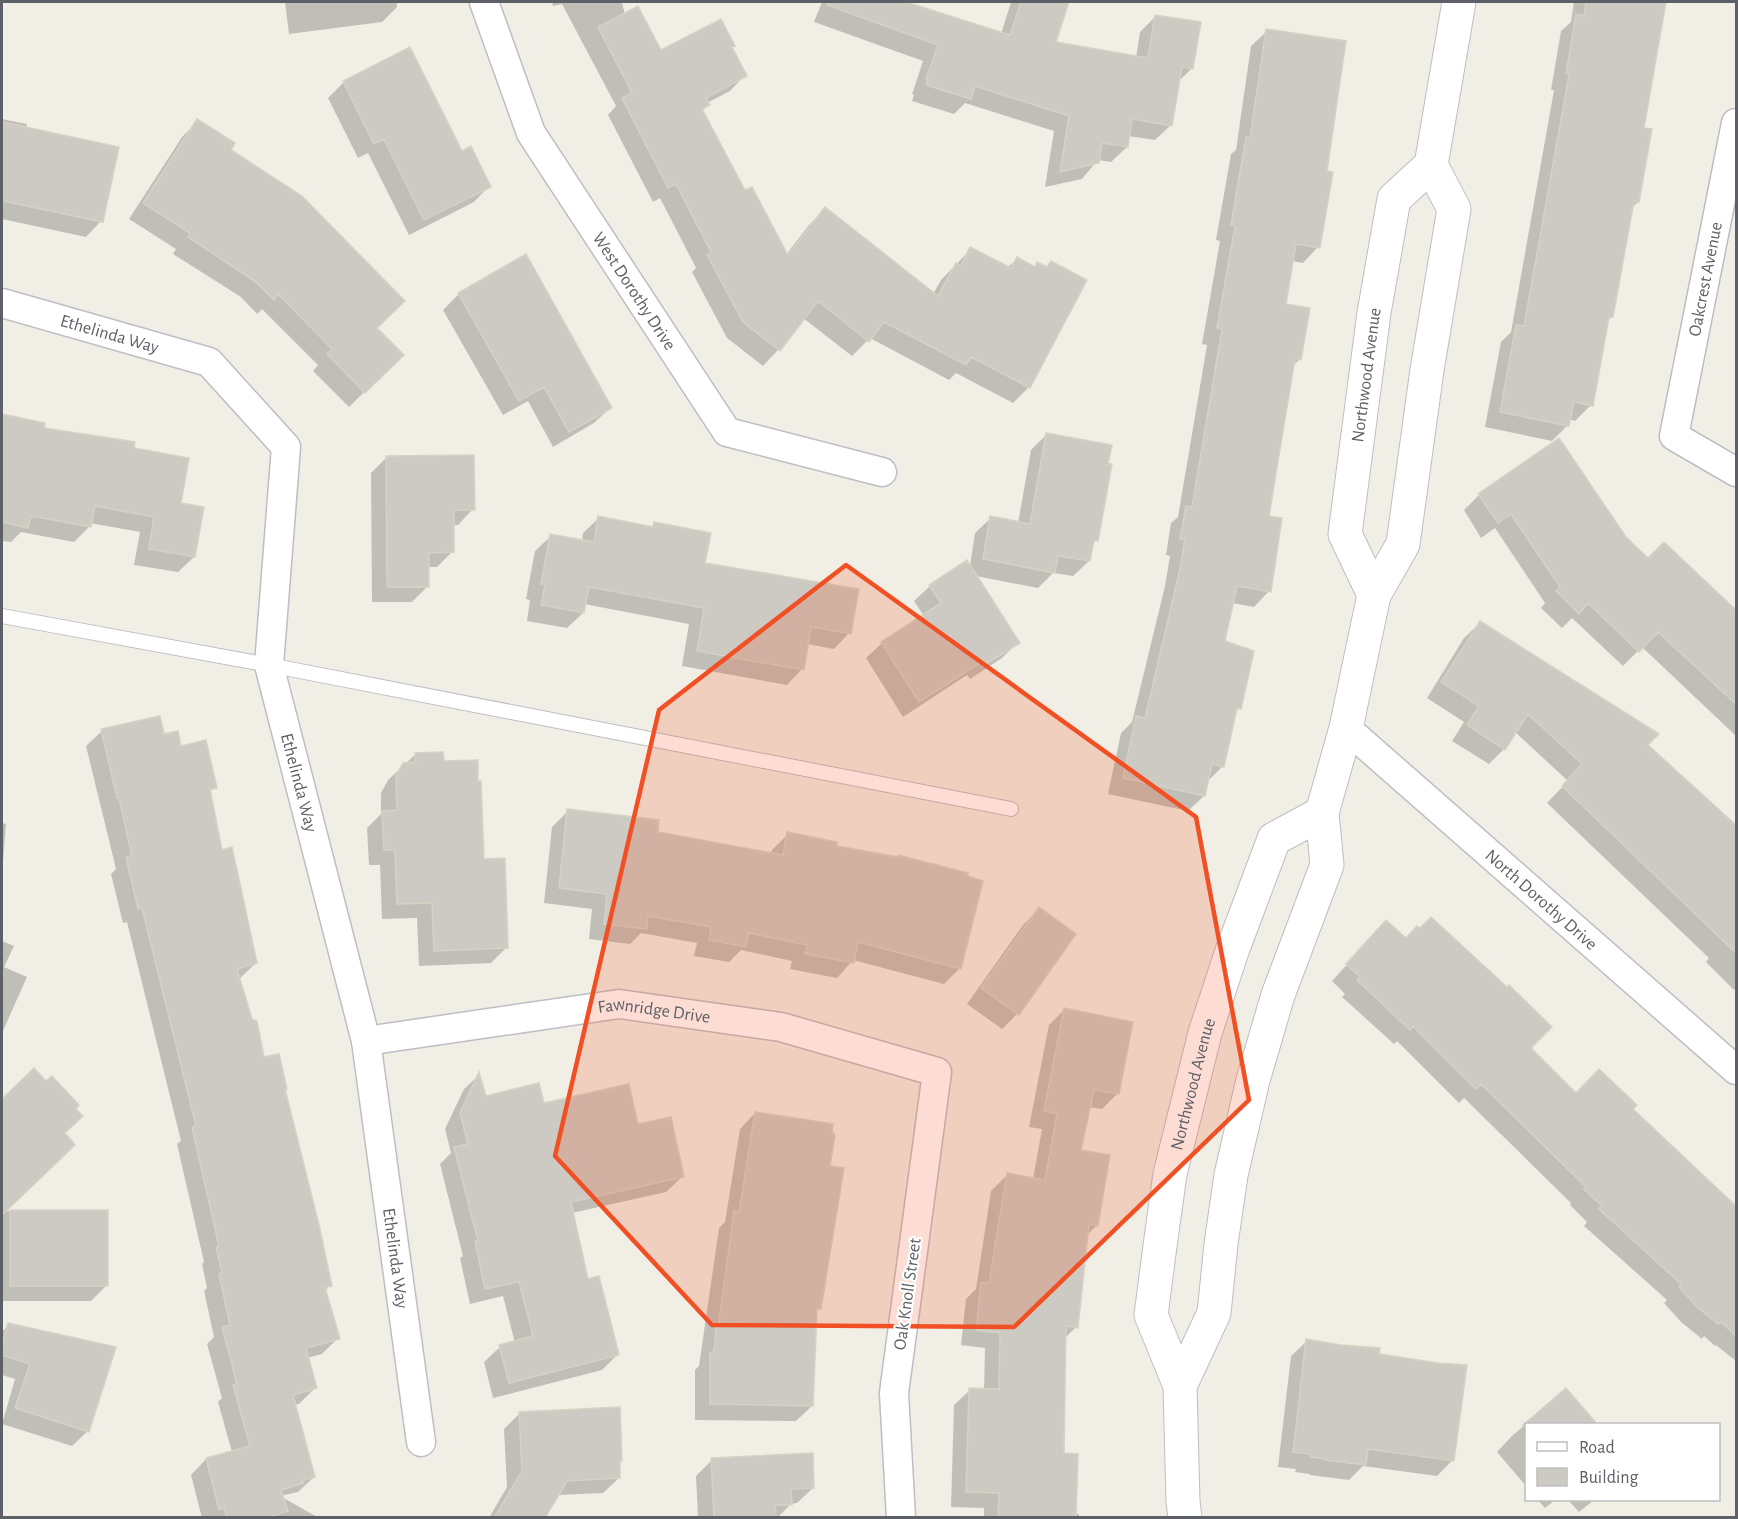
<svg xmlns="http://www.w3.org/2000/svg" width="1738" height="1519" font-family="'Alegreya Sans',sans-serif">
  <style>
    .shadow { fill: #0003 }
    .building { fill: #cccac2; stroke: #d6d2c3; stroke-width: 1.5 }
    .lines { fill: none; stroke-linecap: round; stroke-linejoin: round }
    .service-casing { stroke: #bdbec5; stroke-width: 16 }
    .minor-casing { stroke: #bdbec5; stroke-width: 31 }
    .tertiary-casing { stroke: #bdbec5; stroke-width: 35 }
    .service { stroke: #fff; stroke-width: 14 }
    .minor { stroke: #fff; stroke-width: 28 }
    .tertiary { stroke: #fff; stroke-width: 33 }
    .marked { fill: #f15025; fill-opacity: 0.2; stroke: #f15025; stroke-width: 4.5; stroke-linejoin: round }
    .labels { text-anchor: middle; stroke-width: 4.5; stroke-linejoin: round; paint-order: stroke }
    .street-label { font-size: 18px; fill: #5d6067; stroke: #fff }
  </style>
  <rect width="100%" height="100%" fill="#f1efe5"/>
  <path class="shadow" d="M285 2H397V7L382 22 289 34Z
    M552 2H622L625 15 661 52 731 48 745 75 730 91 707 103 708 105 702 111 744 192 786 255 809 225 825 209 933 294 941 280 971 249 1007 268 1017 259 1033 267 1037 264 1029 387 1013 403 956 373 949 380 870 338 852 356 803 318 778 350 763 366 727 338 692 272 696 268 660 198 653 202 608 115 616 106 562 4 553 6Z
    M822 2H905L1001 34 1011 2H1068L1054 43 1136 58 1140 32 1156 16 1192 68 1178 82 1171 125 1155 140 1128 136 1127 147 1111 162 1098 160 1082 179 1045 187 1054 131 965 103 954 114 912 101 914 95 912 94 923 61 814 22Z
    M1574 2H1665L1642 129 1638 202 1632 208 1612 317 1606 322 1591 405 1575 421 1569 419 1568 425 1552 441 1485 427 1501 342 1511 332 1554 90H1551L1561 31 1571 22Z
    M1267 31 1325 172 1318 247 1303 263 1292 261 1284 305 1300 359 1292 367 1267 518 1269 591 1254 607 1232 603 1223 642 1239 708 1235 713 1223 766 1207 782 1204 796 1188 811 1108 794 1121 733 1132 722 1165 586 1170 556 1166 555 1171 523 1178 517 1207 345 1202 344 1220 241 1216 240 1231 154 1236 150 1251 46Z
    M344 82 489 186 474 202 409 235 368 153 358 158 328 98Z
    M2 119 27 124 26 129 101 221 86 237 2 219Z
    M198 121 229 150 375 328 402 355 349 407 313 371 318 365 262 309 257 314 241 297 173 254 176 249 129 219 182 137Z
    M525 256 610 408 594 423 553 447 528 401 503 415 443 310 459 294Z
    M2 416 43 424 42 429 132 450 180 504 194 557 178 572 134 565 140 532 90 523V526L74 542 21 532 11 542 2 541Z
    M1047 434 1096 540 1092 545 1089 561 1073 576 1053 573 1038 588 976 576 1018 642 1002 658 970 679 967 675 903 717 866 658 882 643 924 616 914 601 930 586 970 566 975 533 991 518 1018 523 1031 450Z
    M387 457 473 509 458 525H453V551L437 567H428V586L412 602H372L371 473Z
    M1479 495 1625 538 1648 560 1725 602 1726 600 1736 610V736L1642 647 1623 666 1572 618 1562 628 1541 608 1545 603 1495 528 1481 538 1464 510Z
    M599 518 650 528 654 524 703 564 849 633 834 649 807 644 802 669 787 685 682 666 689 624 584 604 583 613 567 628 527 621 530 600 526 599 535 551 551 536 582 542 583 533Z
    M1480 623 1646 745 1736 830V987L1734 990 1706 962 1709 958 1547 803 1568 781 1515 732 1504 749 1489 764 1452 741 1464 722 1427 698 1464 638Z
    M102 731 163 736 180 748 215 787 209 793 221 852 256 963 239 979 263 1059 286 1088 284 1090 330 1285 325 1291 338 1338 322 1354 307 1358 315 1388 299 1404 294 1405 314 1477 298 1492 280 1496 319 1518H202L191 1475 206 1459 232 1452 218 1402 222 1398 207 1344 214 1337 204 1291 207 1288 202 1264 204 1262 177 1144 181 1141 127 922 123 923 111 874 116 869 86 746Z
    M416 754 442 763 483 861 507 947 491 963 419 966 417 918 382 919 380 865H369L367 828 381 814V793L388 780Z
    M568 811 656 833 771 855 772 850 788 834 835 847 960 968 944 984 853 960 837 978 790 969 792 961 741 950 729 962 694 956 697 943 641 933 630 944 589 939 592 909 544 903 552 827Z
    M2 823 6 824 3 862 2 864Z
    M1039 909 1017 1014 1002 1029 967 1004 1023 925Z
    M1371 938 1529 1048 1576 1095 1631 1109 1736 1209V1361L1716 1345 1715 1346 1704 1336 1702 1339 1681 1322 1664 1303 1667 1300 1584 1226 1587 1222 1570 1205 1571 1203 1464 1098 1459 1103 1397 1041 1394 1044 1342 997 1345 994 1332 981Z
    M2 941 14 946 4 967 27 977 2 1033Z
    M1065 1009 1117 1094 1102 1109 1089 1107 1080 1151 1097 1225 1087 1235 1076 1327 1064 1339 1062 1455 1075 1514H1079V1518H984V1508L951 1507 954 1405 970 1390H984L985 1348 961 1345 966 1299 976 1289 991 1191 1007 1175 1033 1179 1042 1129 1029 1127 1049 1025Z
    M34 1070 63 1134 4 1211H107V1285L91 1301H2V1101Z
    M479 1075 484 1098 543 1105 637 1126 682 1177 666 1192 572 1213 587 1281 617 1355 602 1370 493 1398 484 1362 500 1347 515 1343 503 1296 470 1304 460 1258 463 1256 440 1164 451 1153 445 1129 464 1089Z
    M755 1113 828 1167 819 1308 816 1312 812 1406 796 1421 695 1420V1370L699 1366 719 1228 725 1222 740 1129Z
    M9 1324 88 1431 72 1446 2 1424 15 1379 2 1375V1332Z
    M1307 1341 1377 1355 1453 1460 1437 1476 1363 1466 1349 1480 1310 1475V1474L1295 1472 1296 1469 1278 1467 1291 1356Z
    M1566 1390 1526 1424V1486L1497 1452 1512 1436Z
    M520 1413 618 1462 619 1478 603 1493 557 1495 543 1518H489L507 1487 504 1429Z
    M712 1460 813 1488 797 1503 791 1504 777 1518H698L696 1476Z
    M1538 1500H1555L1545 1508Z
    M1568 1500H1594L1579 1512Z"/>
  <path class="building" d="M827 2H906L1010 35 1021 2H1069L1056 42 1148 58 1155 15 1201 22 1193 69 1182 67 1172 126 1132 119 1128 147 1102 143 1099 163 1060 172 1069 116 975 86 971 99 926 85 928 79H926L938 45 827 5Z
    M1586 2H1666L1644 128 1652 129 1639 202 1634 201 1613 317H1609L1593 406 1574 402 1569 426 1500 412 1516 325 1524 326 1569 75 1566 74 1576 14 1584 16Z
    M638 6 661 50 721 19 735 46 732 47 747 76 706 98 710 105 702 109 745 190 752 187 788 255 825 207 938 296 956 263 961 266 970 247 1011 268 1017 257 1035 267 1037 262 1047 267 1051 261 1087 280 1030 388 971 357 966 365 884 322 869 342 818 301 780 351 743 322 707 255 711 252 676 184 668 188 622 98 632 93 598 27Z
    M1266 29 1346 41 1327 171 1333 172 1320 248 1296 244 1286 304 1310 308 1301 360 1295 359 1269 516 1282 518 1271 592 1237 586 1225 641 1254 651 1241 709 1237 708 1224 767 1212 764 1205 796 1123 778 1136 716 1145 718 1180 569 1185 540 1180 539 1186 506 1192 507 1222 329 1217 328 1235 226 1231 225 1246 137 1250 138Z
    M410 47 462 151 471 146 491 187 424 220 384 139 374 144 343 81Z
    M197 119 235 143 231 150 302 196 405 301 377 328 404 355 365 393 327 354 332 349 278 294 274 300 256 282 188 237 190 233 143 203Z
    M2 122 119 147 103 222 2 201Z
    M526 254 612 408 569 432 544 387 519 401 458 293Z
    M2 414 45 423 44 428 135 442 134 448 189 458 181 503 204 507 195 557 149 549 154 517 95 506 91 527 31 516 28 528 2 522Z
    M1046 433 1112 445 1108 464H1112L1098 541 1094 540 1090 561 1058 556 1055 573 983 559 990 516 1030 524Z
    M1559 438 1626 537 1648 558 1664 542 1737 611V705L1658 632 1639 652 1588 603 1579 614 1556 591 1560 587 1511 514 1498 523 1478 494Z
    M474 455 475 510H454V552L429 553V587H387L386 456Z
    M598 516 653 527 654 522 711 533 705 563 859 589 851 634 811 627 804 670 697 651 704 608 589 587 584 613 541 605 545 584H541L550 534 594 542Z
    M967 560 1020 643 986 664 983 661 919 702 881 642 941 603 929 585Z
    M1480 621 1659 734 1648 745 1737 826V954L1562 786 1582 764 1528 714 1505 750 1467 725 1479 706 1441 682Z
    M160 716 164 734 178 731 181 746 206 740 217 788 210 789 222 850 232 847 257 963 237 969 252 1019 257 1021 264 1057 279 1054 287 1089H285L319 1225 332 1286 325 1287 340 1339 306 1348 317 1388 293 1395 315 1477 302 1480 304 1483 281 1490 288 1511 265 1518H227L224 1508 219 1509 206 1458 250 1446 233 1385 237 1384 222 1327 230 1325 219 1274 222 1273 216 1247 219 1246 192 1127 196 1126 142 908 138 909 126 857 132 856 119 798H117L101 729Z
    M443 752 444 761 478 760V781H481L484 859 505 858 508 948 434 951 432 903 397 904 395 850H384L382 811 397 810 396 776 403 763 416 762 415 753Z
    M567 809 659 820 658 832 783 855 787 832 837 842V846L898 857V855L968 873 967 876 983 881 961 969 858 942 854 963 805 954 807 945 749 933 746 947 709 940 711 927 648 916 647 929 604 924 607 894 559 888Z
    M1039 907 1076 934 1019 1015 981 988Z
    M1431 917 1507 987 1509 985 1552 1027 1531 1048 1576 1093 1599 1069 1637 1105 1633 1109 1737 1207V1337L1721 1322 1718 1324 1697 1307 1679 1287 1681 1284 1599 1209 1602 1206 1584 1189 1586 1187 1481 1084 1476 1089 1413 1026 1410 1030 1357 980 1360 977 1346 964 1386 920 1406 938 1417 926 1420 928Z
    M1064 1008 1133 1022 1119 1094 1094 1090 1081 1150 1110 1155 1098 1226 1089 1224 1078 1328 1066 1326 1064 1453 1078 1454 1076 1518H998L999 1493 966 1492 969 1388 999 1389 1000 1333 976 1330 981 1282 989 1283 1007 1173 1045 1180 1057 1114 1044 1111Z
    M34 1068 46 1081 52 1076 79 1105 76 1109 83 1116 65 1133 75 1145 2 1215V1099Z
    M479 1072 486 1096 539 1083 544 1103 629 1084 638 1124 671 1117 684 1177 571 1202 588 1279 599 1276 619 1355 509 1383 499 1345 533 1336 519 1282 485 1289 475 1241H478L454 1147 468 1144 460 1113Z
    M755 1112 833 1124 832 1131 835 1135 830 1166 844 1168 821 1309H817L813 1406 710 1404V1353L714 1351 716 1328H718L734 1211 739 1212Z
    M10 1210H108V1286H10Z
    M8 1323 116 1347 89 1432 15 1408 30 1364 2 1355V1344Z
    M1306 1339 1341 1345 1380 1348 1379 1354 1438 1363 1467 1365 1454 1461 1368 1449 1366 1465 1325 1460V1459L1310 1457 1311 1454 1293 1452Z
    M1566 1388 1598 1425H1523Z
    M620 1407 622 1461H620V1478L567 1481 545 1518H494L522 1471 519 1412Z
    M813 1453 814 1488 791 1489 792 1505H775L776 1518H714L711 1458Z"/>
  <g class="lines">
    <g class="service-casing">
      <path id="service" d="M2 616 269 665 1011 809"/>
    </g>
    <g class="minor-casing">
      <g id="minor">
        <path id="s1" d="M484 2 531 133 727 432 882 472"/>
        <path d="M1736 123 1674 436 1736 472"/>
        <path id="s2" d="M2 303 209 362 286 447 269 665 366 1041 421 1442"/>
        <path id="s3" d="M1346 728 1736 1070"/>
        <path id="s4" d="M366 1041 619 1004 781 1027 937 1072 894 1393 901 1518"/>
      </g>
    </g>
    <g class="tertiary-casing">
      <g id="tertiary">
        <path id="s5" d="M1374 595 1345 534 1374 313 1394 199 1431 165 1459 2"/>
        <path d="M1180 1386 1214 1313 1221 1244 1231 1175 1253 1080 1278 995 1327 865 1322 813 1346 728 1374 595 1403 544 1427 370 1454 209 1431 165"/>
        <path id="s6" d="M1185 1518 1183 1501 1180 1386 1151 1315 1160 1246 1170 1174 1205 1033 1232 951 1274 839 1322 813"/>
      </g>
    </g>
    <use href="#service" class="service"/>
    <use href="#minor" class="minor"/>
    <use href="#tertiary" class="tertiary"/>
  </g>
  <path class="marked" d="M846 565 1196 817 1249 1100 1014 1327 712 1325 555 1156 659 710Z"/>
  <g class="labels">
    <g class="street-label">
      <text transform="translate(1705 279) rotate(-79)" y="6">Oakcrest Avenue</text>
      <text dy="6" stroke="none"><textPath href="#s1" startOffset="328">West Dorothy Drive</textPath></text>
      <text dy="6" stroke="none"><textPath href="#s2" startOffset="112">Ethelinda Way</textPath></text>
      <text dy="6" stroke="none"><textPath href="#s5" startOffset="228">Northwood Avenue</textPath></text>
      <text dy="6" stroke="none"><textPath href="#s2" startOffset="670">Ethelinda Way</textPath></text>
      <text dy="6" stroke="none"><textPath href="#s3" startOffset="260">North Dorothy Drive</textPath></text>
      <text dy="6" stroke="none"><textPath href="#s4" startOffset="291">Fawnridge Drive</textPath></text>
      <text dy="6" stroke="none"><textPath href="#s6" startOffset="444">Northwood Avenue</textPath></text>
      <text dy="6" stroke="none"><textPath href="#s2" startOffset="1156">Ethelinda Way</textPath></text>
      <text transform="translate(907 1294) rotate(-82)" y="6">Oak Knoll Street</text>
    </g>
  </g>
  <rect width="1738" height="1519" fill="none" stroke="#5d6067" stroke-width="6"/>
  <rect x="1525" y="1423" width="195" height="78" fill="#ffffff" stroke="#bebfc2" stroke-width="1.5"/>
  <rect x="1537" y="1442" width="30" height="9" fill="#ffffff" stroke="#bebfc2" stroke-width="1.5"/>
  <text x="1579" y="1453" font-size="18" fill="#5d6067">Road</text>
  <rect x="1537" y="1468" width="30" height="18" fill="#cccac2" stroke="#bebfc2" stroke-width="1.5"/>
  <text x="1579" y="1483" font-size="18" fill="#5d6067">Building</text>
</svg>
